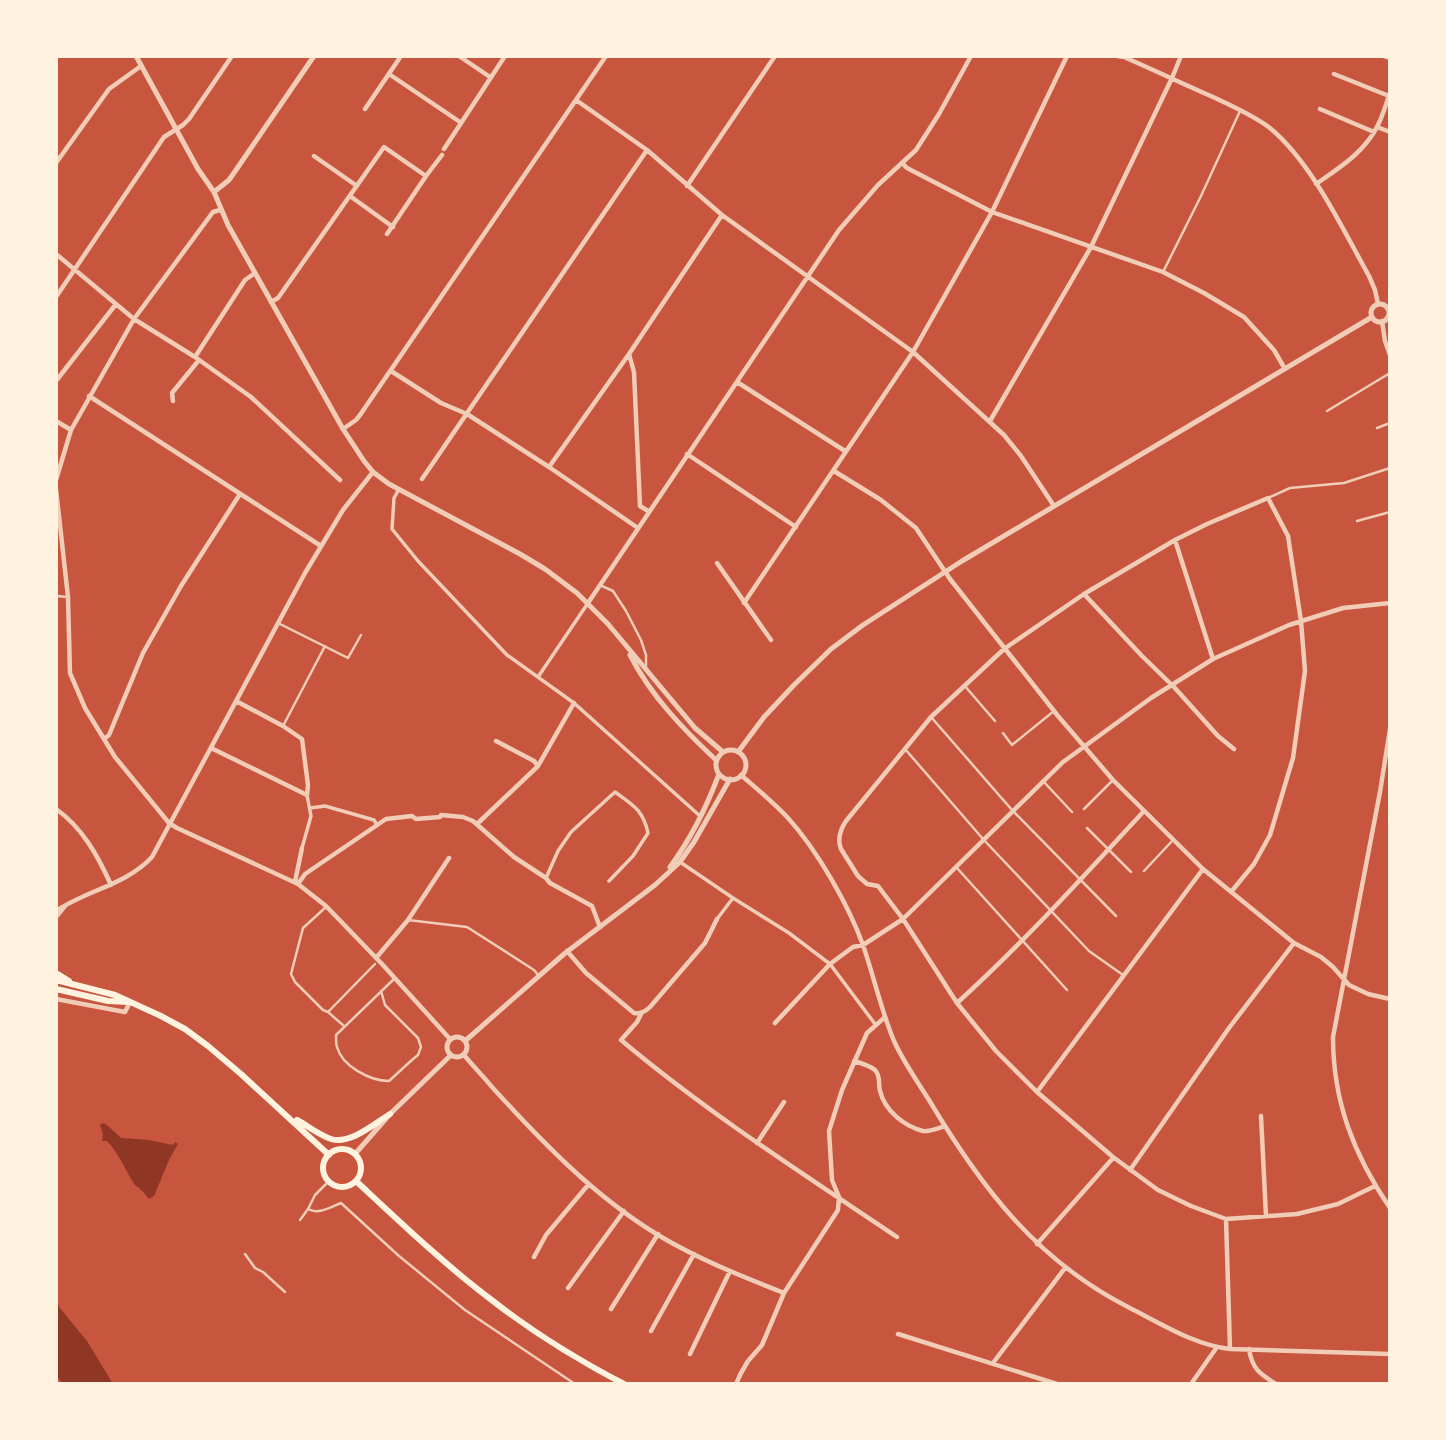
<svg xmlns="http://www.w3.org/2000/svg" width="1446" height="1440" font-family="'Asap Condensed',sans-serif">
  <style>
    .water { fill: #8f3625 }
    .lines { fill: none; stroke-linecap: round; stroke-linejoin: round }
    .service { stroke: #f1ccb7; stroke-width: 2.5 }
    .pedestrian { stroke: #f1ccb7; stroke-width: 3.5 }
    .minor { stroke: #f1ccb7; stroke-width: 4.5 }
    .tertiary { stroke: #f1ccb7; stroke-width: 5 }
    .secondary { stroke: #fff3e0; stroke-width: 6 }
  </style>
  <rect width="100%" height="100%" fill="#c8553d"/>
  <path class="water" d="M103 1123 106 1124 121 1138 149 1140 173 1145 175 1142 178 1144 169 1160 154 1196 149 1199C146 1196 144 1192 141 1190 135 1183 138 1190 133 1182 125 1169 118 1152 107 1141H102L103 1134 100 1125Z
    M56 1270V1296L59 1307 87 1341 113 1384H63L56 1375Z"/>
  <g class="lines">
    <path class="service" d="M1163 272 1201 196 1240 111
      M1327 411 1390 373
      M1377 428 1390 423
      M1268 498 1290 488 1344 483 1390 468
      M1357 521 1390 512
      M602 586 613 591 626 611 641 640 646 655V668
      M56 596 68 597
      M278 623 348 658 361 635
      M964 685 995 721
      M931 717 1012 810 1116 916
      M283 726 325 646
      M1003 733 1012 745 1054 711
      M905 749 983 839 1089 951 1123 975
      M1043 781 1072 812
      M1084 809 1113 780
      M1087 828 1131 872
      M957 868 1067 990
      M1144 871 1173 840
      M326 907 303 928 291 974 295 982 323 1010 328 1012 375 964
      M408 920 467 927 534 970 539 976
      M381 991 385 1005 418 1038 421 1047 418 1055 413 1059 389 1081C370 1081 342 1066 337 1047 336 1045 336 1036 336 1035L394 979
      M328 1012 344 1026
      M308 1209C319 1215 330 1207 341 1203L399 1256 465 1310 575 1384
      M300 1220 308 1209 315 1195 329 1181
      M245 1254 255 1268 263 1272 285 1292"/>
    <path class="pedestrian" d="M399 489 394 498 392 529 418 561 507 655 574 703 700 816
      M538 677 588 603
      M310 808 325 806 374 820 377 825
      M302 848 311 816 307 795
      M680 862 733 898 789 933 830 964 875 1024
      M546 878 558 851 571 832 615 792C633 805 643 810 648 833L633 856 609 881
      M717 919 733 898"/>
    <path class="minor" d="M450 56H451
      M459 56 490 77
      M1117 56 1124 57C1154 70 1183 84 1213 97 1232 106 1253 115 1270 128 1312 163 1342 228 1369 276L1375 290 1378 304
      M1384 56 1390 58
      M389 74 460 122
      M1334 74 1389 96
      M576 100 647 150 722 215 913 352 1004 435 1021 456 1054 506
      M365 109 401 56
      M1320 109 1374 132
      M1377 127 1390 132
      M444 149 505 56
      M314 156 357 186
      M56 163 109 89 141 66
      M902 163 907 168 992 212 1163 272 1204 293 1244 317 1274 350 1285 369
      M426 176 442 155
      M1316 184C1339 168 1365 152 1378 125 1383 115 1386 104 1390 93
      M687 186 775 56
      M350 196 393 227
      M56 254 134 319 195 357 251 397 340 480
      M56 297 164 137 183 125 189 119 232 56
      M271 302 278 298 384 147 426 176 387 234
      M1382 321 1385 341 1390 355
      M629 354 634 372 640 506 648 511
      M195 357 245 280 255 273
      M391 371 441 403 467 414 549 467 638 528
      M56 381 116 304
      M737 382 845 451
      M89 396 321 546
      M173 401 172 393 199 360
      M56 421 71 430
      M990 421 1091 247 1172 78 1181 56
      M343 429 356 420 360 415 606 56
      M687 454 796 527
      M549 467 629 354 722 215
      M834 471 881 500 916 528 950 579 1058 716 1113 780 1203 869 1294 943 1321 957 1333 967 1349 985 1368 994 1390 999
      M422 479 647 150
      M56 480 71 430 134 319 213 212 220 210
      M56 489 68 597 70 673 85 708 115 757 169 823 177 828 298 884 326 906 382 964 450 1039
      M1175 540 1213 659
      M717 563 771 640
      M1084 594 1142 656 1174 687 1218 736 1234 749
      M588 603 839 230 878 185 916 150 939 114 971 56
      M744 603 913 352 992 212 1067 56
      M1390 729 1380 792 1333 1037C1333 1102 1354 1155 1390 1208
      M104 739 109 735 143 653 181 586 240 494
      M496 741 534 761 538 766
      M211 748 307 795 308 785 302 739 283 726 236 701
      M741 775C757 789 774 803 788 818 817 850 848 904 863 945 874 977 881 1010 894 1041 903 1061 917 1081 929 1100 981 1187 1036 1260 1128 1307 1160 1323 1194 1345 1230 1349L1390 1354
      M56 809C82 827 98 856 111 885
      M477 824 538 766 574 703
      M295 882 302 848
      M298 884 305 874 386 819 412 816 416 819 440 817 441 815 463 817 473 821 514 857 546 878 550 883 592 906 600 927
      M1231 892 1254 864 1270 835 1293 758 1305 671 1301 621 1288 536 1268 498 1207 524 1175 540 1084 594 1004 649 931 717 846 821C840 830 837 839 841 849L858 876 867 884 878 886 903 919 957 1003 996 1051 1037 1092 1113 1157 1158 1190 1191 1206 1226 1219 1297 1214 1338 1204 1375 1186
      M56 911C87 890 126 885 152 857L305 573 343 510 373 472
      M56 917 65 906
      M567 951 586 973 634 1013C640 1014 645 1012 650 1007L705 943 717 919
      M376 958 408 920 449 858
      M56 999 125 1012 130 1002
      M957 1003C1023 943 1083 877 1144 811
      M642 1012 637 1022 621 1040C708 1113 803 1174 897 1237
      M775 1023 830 964 853 947 863 945 903 919 1063 762 1151 698 1213 659 1289 625 1343 608 1390 603
      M464 1055C473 1066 483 1076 492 1087 542 1142 594 1196 658 1235 698 1259 741 1276 784 1293
      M854 1061C861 1063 870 1066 875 1070 881 1076 878 1084 880 1091 885 1111 904 1126 923 1131 929 1132 938 1128 945 1126
      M1037 1092 1203 869
      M1261 1116 1266 1216
      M757 1143 784 1102
      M1130 1170 1229 1028 1294 943
      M1226 1219 1230 1349
      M1037 1244 1113 1158
      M534 1257 546 1235 588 1185
      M568 1288 624 1211
      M611 1309 658 1234
      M651 1331 694 1254
      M898 1334 1057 1384
      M1249 1349C1252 1369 1260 1374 1276 1384
      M690 1354 730 1271
      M993 1363 1065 1268
      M736 1384 741 1373 748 1361 762 1345 784 1293 838 1210 839 1197 832 1180 829 1131 842 1090 867 1033 885 1017
      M1191 1384 1217 1347"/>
    <path class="tertiary" d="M136 56 198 169 214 192 228 225 343 429 364 461 373 472 389 484 520 554 545 569 577 593 608 624 695 728 723 752
      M214 192 229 180 236 170 314 56
      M1371 313a9 9 0 1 1 18 0a9 9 0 1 1-18 0Z
      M630 655C651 696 683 729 716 760
      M716 765a15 15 0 1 1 30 0a15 15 0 1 1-30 0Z
      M738 752 764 717 794 685 831 649 863 625 962 561 1372 317
      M670 867C690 840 707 806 719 774
      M447 1047a10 10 0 1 1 20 0a10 10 0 1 1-20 0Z
      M465 1041 564 954 655 885 680 862 694 842 730 779
      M355 1154 390 1114 450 1056"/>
    <path class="secondary" d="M56 973 69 981
      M56 980 115 995 161 1016 185 1029 208 1046 241 1074 329 1155
      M56 989 108 1001 128 1002
      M297 1120C308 1126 319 1135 331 1139 350 1145 374 1124 390 1114
      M323 1168a19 19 0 1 1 38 0a19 19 0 1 1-38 0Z
      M356 1181C400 1222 445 1265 493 1301 534 1333 578 1360 624 1384"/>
  </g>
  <rect width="1446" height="1440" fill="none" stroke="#fff3e0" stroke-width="116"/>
</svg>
